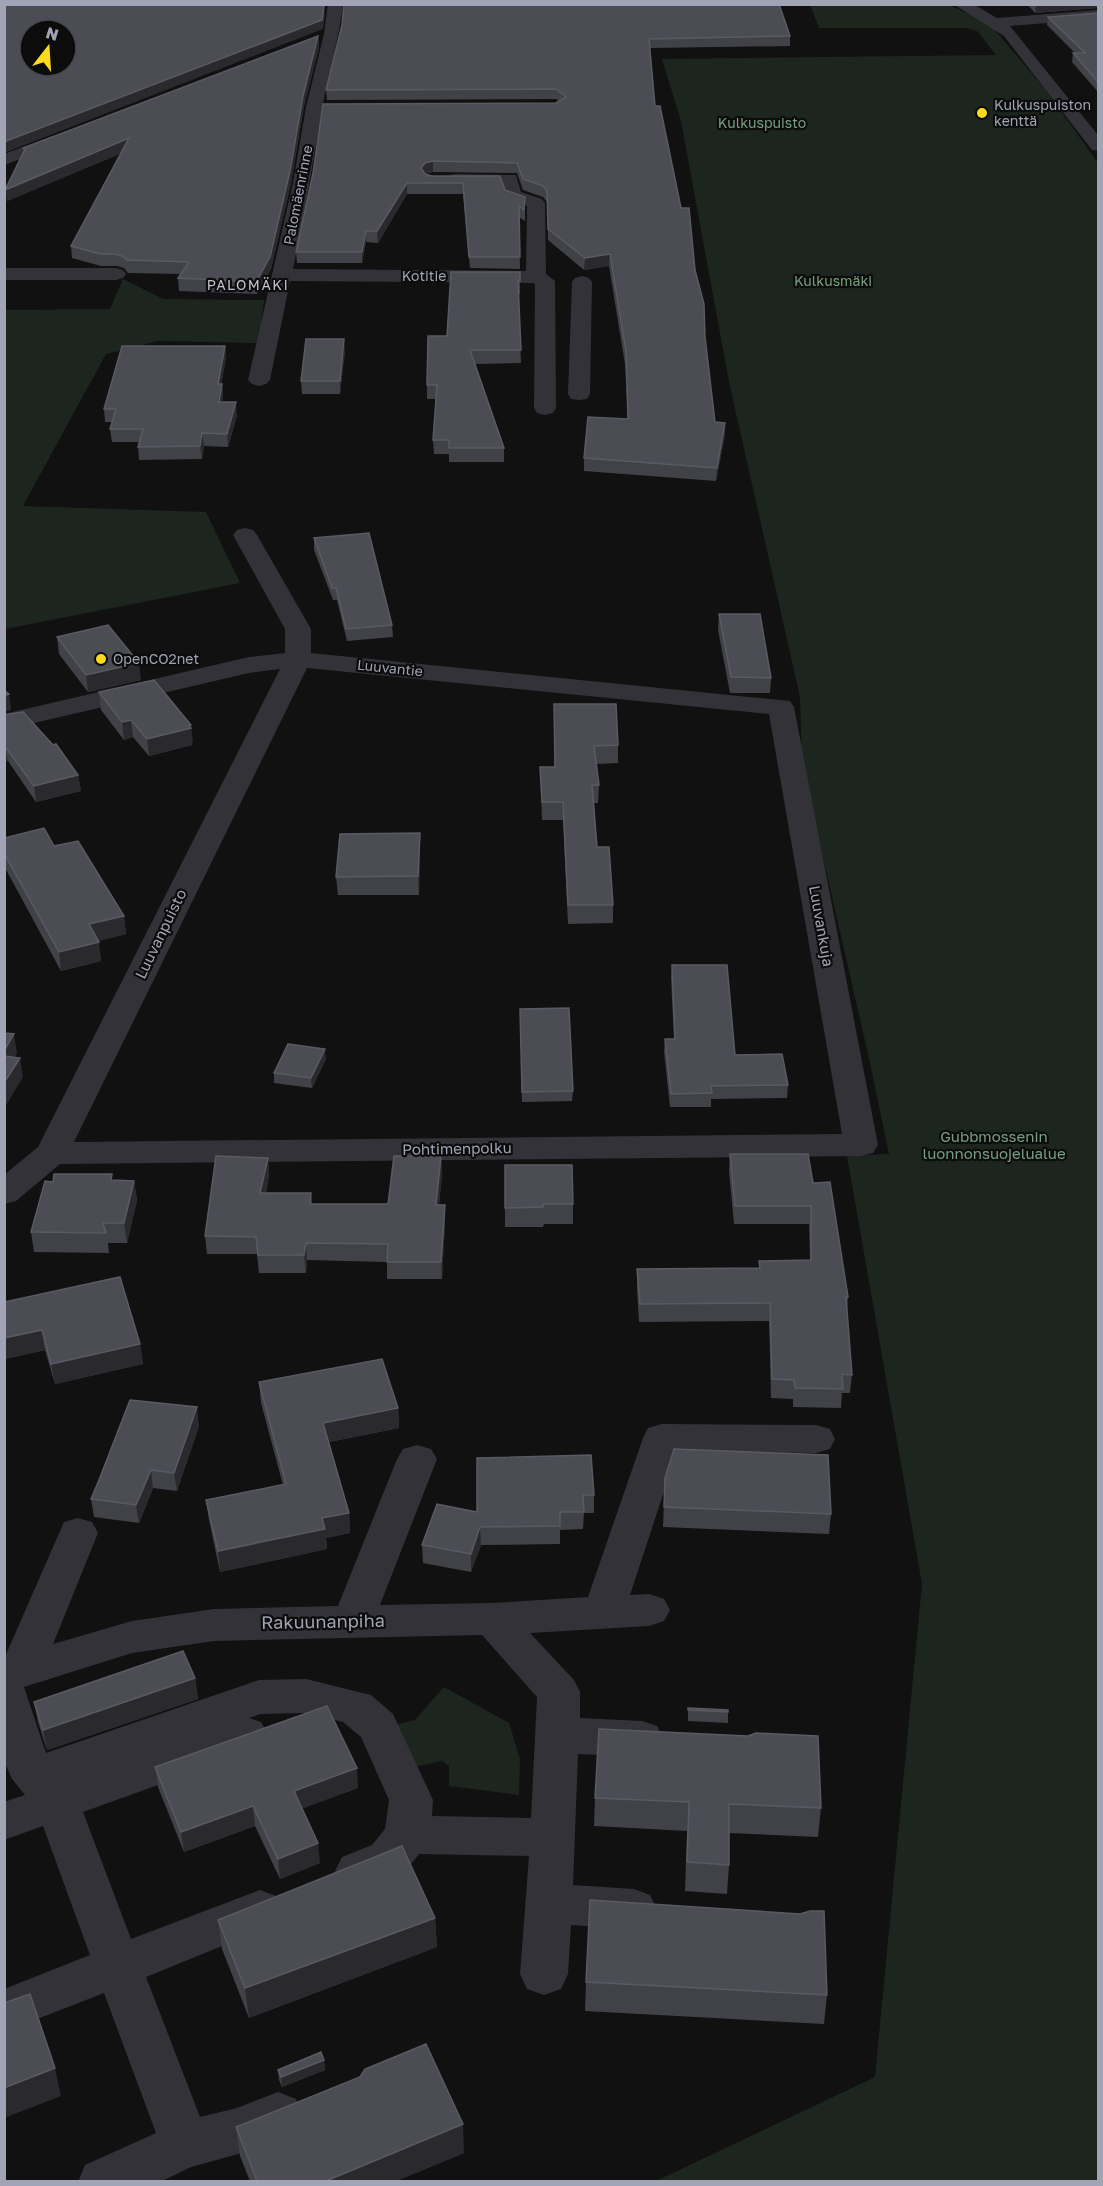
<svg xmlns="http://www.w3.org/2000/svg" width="1103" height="2186" font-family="'Golos Text',sans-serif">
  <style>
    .green { fill: #1d251f }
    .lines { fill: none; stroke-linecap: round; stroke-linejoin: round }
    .minor { fill: #323238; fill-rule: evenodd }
    .wall { fill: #414248 }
    .shaded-wall { fill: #2a2a2e }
    .building { fill: #4c4d54; stroke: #595a63; stroke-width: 1.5; fill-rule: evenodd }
    .poi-dot { fill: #ffd91c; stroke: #0c0c0d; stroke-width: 2 }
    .labels { text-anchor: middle; stroke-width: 4.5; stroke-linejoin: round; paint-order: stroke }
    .far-poi-label { font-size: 14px; fill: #a1a4b4; stroke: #0c0c0d; text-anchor: start }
    .far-park-label { font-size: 14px; fill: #76a180; stroke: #0c0c0d }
    .far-street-label { font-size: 14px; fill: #a1a4b4; stroke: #0c0c0d }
    .far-neighbourhood-label { font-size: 14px; letter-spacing: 1.5px; fill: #c2c3d0; stroke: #0c0c0d }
    .street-label { font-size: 15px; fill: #a1a4b4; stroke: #0c0c0d }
    .park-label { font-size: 15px; fill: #76a180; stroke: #0c0c0d }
    .near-street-label { font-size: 18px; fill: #a1a4b4; stroke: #0c0c0d }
  </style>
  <rect width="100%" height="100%" fill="#111112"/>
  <path class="green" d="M810 5H949L989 23 1045 89 1098 163V2181L654 2182 875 2077 922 1584 847 1156 889 1154 870 1063 802 765 800 697 729 382 681 121 662 59 996 55 977 31 966 28H819Z
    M123 279 163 299 264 300 259 343 158 341 106 354 23 506 206 512 240 583 5 629V310L110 309Z
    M444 1687 509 1723 520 1759 519 1795 449 1786V1766L442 1761 405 1769 386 1727 415 1720Z"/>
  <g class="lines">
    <path class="minor" d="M328 4H343C339 40 328 74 322 109 313 163 304 216 293 269L526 271 527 206 506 199 502 184H456L450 183 447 179 450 175 456 174 516 175 521 192 542 199 545 203 546 274 555 281 556 408 553 413 545 415 537 413 534 408 535 284 533 283 290 281 270 380 266 384 259 386 252 384 248 380 293 183 306 107 324 34Z
      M953 4H973L997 18 1098 10V19L1010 26 1098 135V151L1092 150 1004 36Z
      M64 132 70 133 73 137 70 141 4 165V154Z
      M4 268H116L123 270 126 274 123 278 116 280H4Z
      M582 276 589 278 592 282 590 394 587 399 579 400 571 399 568 394 572 282 575 278Z
      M245 528 253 530 257 535 311 629V653L790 701 794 707 878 1145 873 1153 861 1156 60 1164 16 1201 4 1204V1175L38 1147 280 669 249 673 4 730V714L249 657 285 653V629L233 535 237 530ZM307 668 769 714 842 1134 74 1142Z
      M662 1424 816 1425 830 1429 835 1439 830 1449 816 1453 677 1452 630 1595 649 1594 664 1599 670 1610 664 1621 649 1626 530 1633 574 1680 580 1692V1718L642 1721 657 1726 664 1739 657 1752 642 1757 578 1754 573 1885 634 1889 650 1895 657 1909 650 1923 634 1929 571 1925 568 1974 561 1989 544 1995 527 1989 520 1974 529 1856 419 1854 404 1873 374 1885 358 1891 342 1885 335 1871 342 1857 372 1845 385 1829 389 1800 361 1737 343 1722 306 1713 260 1714 249 1718 261 1722 268 1735 261 1748 83 1812 131 1939 260 1890 276 1896 283 1910 276 1924 146 1977 200 2117 237 2108 278 2092 296 2099 303 2115 296 2131 238 2154 191 2167 160 2182H78L85 2165 156 2133 104 1993 4 2032V1989L90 1955 43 1826 4 1840V1802L25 1795 12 1779 4 1761V1659L64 1522 78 1518 92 1522 98 1533 53 1644 132 1621 214 1609 338 1606 397 1459 403 1449 417 1445 431 1449 437 1459 380 1605 492 1603 588 1597 643 1438 648 1428ZM482 1635 537 1697 531 1818 432 1816 433 1800 393 1714 371 1695 306 1679 259 1680 46 1753 24 1687 132 1653 214 1641Z"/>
  </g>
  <path class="wall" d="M1027 4H1098V8L1035 13Z
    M1098 13V92L1072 62 1073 53H1075L1047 25 1048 17Z
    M342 25 790 36V46L650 48 655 106 681 208 695 270 705 337 715 422 725 423V435L716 481 584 471V458L628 419 625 364 609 266 584 270 548 240 547 202 543 197 523 190 517 173 433 172 425 174 505 190 525 197V221L519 217 520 269 470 268 463 194H407L378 243 366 242 362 263H297L296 252 313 173 556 103 559 101 556 99 327 100 326 90Z
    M318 36 319 47 304 106 291 183 271 269 257 294 179 291 178 278 181 274 128 273 124 268 117 266H101L72 258 71 246 121 153 7 201 24 152 23 148Z
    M520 272V294H518L521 363 475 364 504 448V462H449V454H434L433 440 436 399H427V385L447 336Z
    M225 346 226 358 221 384H222L223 396 222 402 237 415 228 447 204 446 202 459 139 460 138 447 139 442H112L110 429 112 422H105L104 409Z
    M345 351 340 394H302L301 381Z
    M314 538 392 625 393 637 347 641 337 600H333L314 550Z
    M719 614 771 678 770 693H730L718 630Z
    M57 637 141 680 88 692 59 654Z
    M99 692 193 743H192V745L149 756 133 737 124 740 101 710Z
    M554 704 618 745V763L596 764 599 785 598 803H594L597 847 613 905V923L568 924 563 820H542L540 767H554Z
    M4 715 78 775 81 791 36 802 8 761 4 762Z
    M420 833V852L419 895H338L336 877Z
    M4 838 54 846 124 916 126 934 98 941 101 961 61 971 4 866Z
    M672 965 735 1055 788 1085 787 1098 711 1099V1107H670L664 1052 665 1039H674L671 978Z
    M520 1009 573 1091 572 1101 522 1102Z
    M326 1059 312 1088 274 1083V1073Z
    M730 1154 813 1183 848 1297 847 1308 852 1375 850 1393H842L841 1408 793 1407V1399L771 1398 769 1321 639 1322 637 1288V1269L759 1268V1261L810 1260 809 1224H734L729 1172Z
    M441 1156 442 1174 439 1205H445V1222L442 1279H387V1262L307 1260 306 1273H259L257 1254H207L205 1236 268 1158 269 1175 266 1193H311L312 1204H388Z
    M505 1165 573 1204V1224H544L543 1227H505Z
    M113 1180 134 1181 137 1200 127 1243H108L109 1253 34 1252 31 1232Z
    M4 1302 140 1344 143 1364 55 1384 45 1350 5 1359Z
    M259 1382 398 1408 399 1428 329 1442 349 1513 350 1533 326 1538 327 1549 220 1572 209 1520 206 1500 283 1485 261 1403Z
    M199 1426 177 1491 153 1488 139 1523 94 1517 91 1499Z
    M477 1458 594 1495V1513H584L583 1529 560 1530V1544L481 1545 471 1572 423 1563 422 1545 477 1512Z
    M665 1478 831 1514 829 1534 663 1527Z
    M195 1678 198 1699 47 1750 38 1722 34 1702Z
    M688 1708 728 1710V1723L688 1721Z
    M748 1736 821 1808 818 1837 729 1833V1865L727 1894 685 1891 687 1831 594 1826 595 1798Z
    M155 1767 358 1788 302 1808 320 1863 280 1879 255 1826 184 1852 158 1787Z
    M800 1914 827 1995 824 2024 585 2011 586 1982Z
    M435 1918 437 1947 249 2018 222 1949 218 1920Z
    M324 2060 325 2070 282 2087 279 2080 278 2070Z
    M236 2127 464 2153 396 2181H250L240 2156Z"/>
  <path class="shaded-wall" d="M1036 4H1098V8L1035 13Z
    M324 6 325 16 323 29 4 153V142Z
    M318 36 319 47 304 106 291 183 271 269 257 294 256 282Z
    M129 138 130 150 7 201 5 190Z
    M433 161V172L425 174 421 168 425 163Z
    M407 183V194L378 243 377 231Z
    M366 231V242L362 263V252Z
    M610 254 609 266 584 270 585 258Z
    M344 339 345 351 340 394V381Z
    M225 346 226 358 219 397 218 384Z
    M222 384 223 396 220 415 219 402Z
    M236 402 237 415 228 447 227 434Z
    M725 423V435L716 481 717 468Z
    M202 433 204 446 202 459 200 446Z
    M139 663 141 680 88 692 86 675Z
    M9 694 11 710 4 712V696Z
    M131 720 133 737 124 740 122 722Z
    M191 725 193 743H192V745L149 756 147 739Z
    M4 745 8 761 4 762Z
    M78 775 81 791 36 802 34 786Z
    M420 833V852L419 895 418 876Z
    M124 916 126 934 91 943 89 924Z
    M99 942 101 961 61 971 59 952Z
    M14 1034 17 1053 5 1075 4 1051Z
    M325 1049 326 1059 312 1088 311 1078Z
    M20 1058 23 1077 5 1107 4 1083Z
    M441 1156 442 1174 437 1222 436 1205Z
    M268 1158 269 1175 262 1211 260 1193Z
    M134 1181 137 1200 127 1243 124 1223Z
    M445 1205V1222L442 1279 441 1262Z
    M306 1243 307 1260 306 1273 304 1255Z
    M42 1330 45 1350 5 1359 4 1338Z
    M140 1344 143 1364 55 1384 51 1364Z
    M197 1407 199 1426 177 1491 174 1473Z
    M398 1408 399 1428 324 1443 323 1423Z
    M151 1470 153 1488 139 1523 136 1505Z
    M349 1513 350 1533 326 1538 327 1549 220 1572 218 1551 322 1518Z
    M480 1527 481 1545 471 1572V1554Z
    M195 1678 198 1699 47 1750 43 1730Z
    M357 1768 358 1788 296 1811 294 1791Z
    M253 1806 255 1826 184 1852 181 1832Z
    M318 1843 320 1863 280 1879 278 1859Z
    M435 1918 437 1947 249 2018 245 1988Z
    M324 2060 325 2070 282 2087 281 2077Z
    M55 2068 61 2096 4 2118V2088Z
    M463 2124 464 2153 396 2181H326Z"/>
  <path class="building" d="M4 4H312L324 6 322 20 4 142ZM30 30H66V66H30Z
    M344 4H779L790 36 649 39 655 106H660L681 208H689L695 270 704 304 705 337 715 422 725 423 717 468 584 458 588 417 628 419 626 352 610 254 585 258 548 229 547 191 543 186 523 179 517 163 433 161 425 163 421 168 425 174 432 176H500L505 190 525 197 524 210 519 206 520 257H469L463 183H407L377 231H366L362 252H296L313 173 323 104 556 103 566 97 556 89 326 90 342 25Z
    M1098 13V82L1073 53H1085L1048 17Z
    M318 36 303 96 290 171 270 257 256 282 178 278 189 262 127 260 122 256 115 254H100L71 246 129 138 5 190 25 149 23 148Z
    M451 272H520V281H518L521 350H470L504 448H449V440H433L437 385H427L428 336H447Z
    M306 339H344L340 381H301Z
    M122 346H225L218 384H222L219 402H236L227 434 202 433 200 446 138 447 143 429H110L116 409H104Z
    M369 533 392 625 346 629 336 588H332L314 538Z
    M719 614H760L771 678 731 677Z
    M108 625 139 663 86 675 57 637Z
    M154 680 191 725 189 726 191 728 147 739 131 720 122 722 99 692Z
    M4 690 9 694 4 696Z
    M554 704H616L618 745 594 746 599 785H592L597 847H609L613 905H568L563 802H542L540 767H555Z
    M23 712 53 745 56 744 78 775 34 786 4 745V715Z
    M44 828 54 846 78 841 124 916 89 924 99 942 59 952 4 853V838Z
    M420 833 418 876 336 877 340 834Z
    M672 965H727L735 1055 782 1054 788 1085 711 1086 712 1093 671 1094 665 1039H675Z
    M569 1008 573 1091 522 1092 520 1009Z
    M4 1033 14 1034 4 1051Z
    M288 1044 325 1049 311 1078 274 1073Z
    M4 1056 20 1058 4 1083Z
    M730 1154H808L813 1183 830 1182 848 1297H846L852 1375 842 1374 843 1389 795 1388 794 1380 772 1379 770 1303 640 1304 637 1269 760 1268 759 1261 811 1260V1206H735Z
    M216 1156 268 1158 260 1193H311L310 1204H388L394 1156H441L436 1205H445L441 1262H387L388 1244 306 1243 304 1255H258L256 1237 205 1236Z
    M505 1165H572L573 1204H543V1207L505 1208Z
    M54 1174H112L111 1180 134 1181 124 1223H103L106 1233 31 1232 45 1181 53 1182Z
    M120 1277 140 1344 51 1364 42 1330 4 1338V1302Z
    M382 1359 398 1408 323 1423 349 1513 322 1518 325 1529 218 1551 206 1500 286 1484 259 1382Z
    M130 1400 197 1407 174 1473 151 1470 136 1505 91 1499 99 1480Z
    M674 1449 828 1455 831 1514 664 1507 665 1478Z
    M591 1455 594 1495H583L584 1512H560V1526L480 1527 471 1554 422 1545 437 1504 477 1512V1458Z
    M183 1651 195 1678 43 1730 34 1702Z
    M327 1706 357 1768 294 1791 318 1843 278 1859 253 1806 181 1832 155 1767Z
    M688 1708 728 1710V1712L688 1710Z
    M599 1729 748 1736 756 1733 818 1736 821 1808 729 1804V1865L687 1862 689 1802 595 1798Z
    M402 1846 435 1918 245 1988 218 1920Z
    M590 1900 800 1914 810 1911H824L827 1995 586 1982Z
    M30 1994 55 2068 4 2088V2003Z
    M426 2044 463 2124 326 2181H257L236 2127 360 2077 365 2069Z
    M321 2052 324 2060 281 2077 278 2070Z"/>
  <g class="poi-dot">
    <circle cx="982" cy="113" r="6"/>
    <circle cx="101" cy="659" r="6"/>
  </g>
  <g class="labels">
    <g class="far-poi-label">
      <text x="994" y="110">Kulkuspuiston<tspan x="994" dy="16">kenttä</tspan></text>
      <text x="113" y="664">OpenCO2net</text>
    </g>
    <g class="far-park-label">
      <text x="762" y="128">Kulkuspuisto</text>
      <text x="833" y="286">Kulkusmäki</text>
    </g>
    <g class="far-street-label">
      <text transform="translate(298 195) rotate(-79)" y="5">Palomäenrinne</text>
      <text x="424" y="281">Kotitie</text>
      <text transform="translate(390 668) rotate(6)" y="5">Luuvantie</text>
    </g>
    <g class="far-neighbourhood-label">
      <text x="248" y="290">PALOMÄKI</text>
    </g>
    <g class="street-label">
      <text transform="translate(821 926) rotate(80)" y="5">Luuvankuja</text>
      <text transform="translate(161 934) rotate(-64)" y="5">Luuvanpuisto</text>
      <text transform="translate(457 1149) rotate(-1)" y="5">Pohtimenpolku</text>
    </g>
    <g class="park-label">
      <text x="994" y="1142">Gubbmossenin<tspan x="994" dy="17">luonnonsuojelualue</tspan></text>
    </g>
    <g class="near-street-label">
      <text transform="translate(323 1622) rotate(-1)" y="6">Rakuunanpiha</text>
    </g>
  </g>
  <rect width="1103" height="2186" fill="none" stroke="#a1a4b4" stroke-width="12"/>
  <g transform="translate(48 48) rotate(17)"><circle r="28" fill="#0c0c0d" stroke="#484950" stroke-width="1.5"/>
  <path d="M0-4.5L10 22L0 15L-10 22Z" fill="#ffd91c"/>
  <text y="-9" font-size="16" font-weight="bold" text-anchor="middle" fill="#a1a4b4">N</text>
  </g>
</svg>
